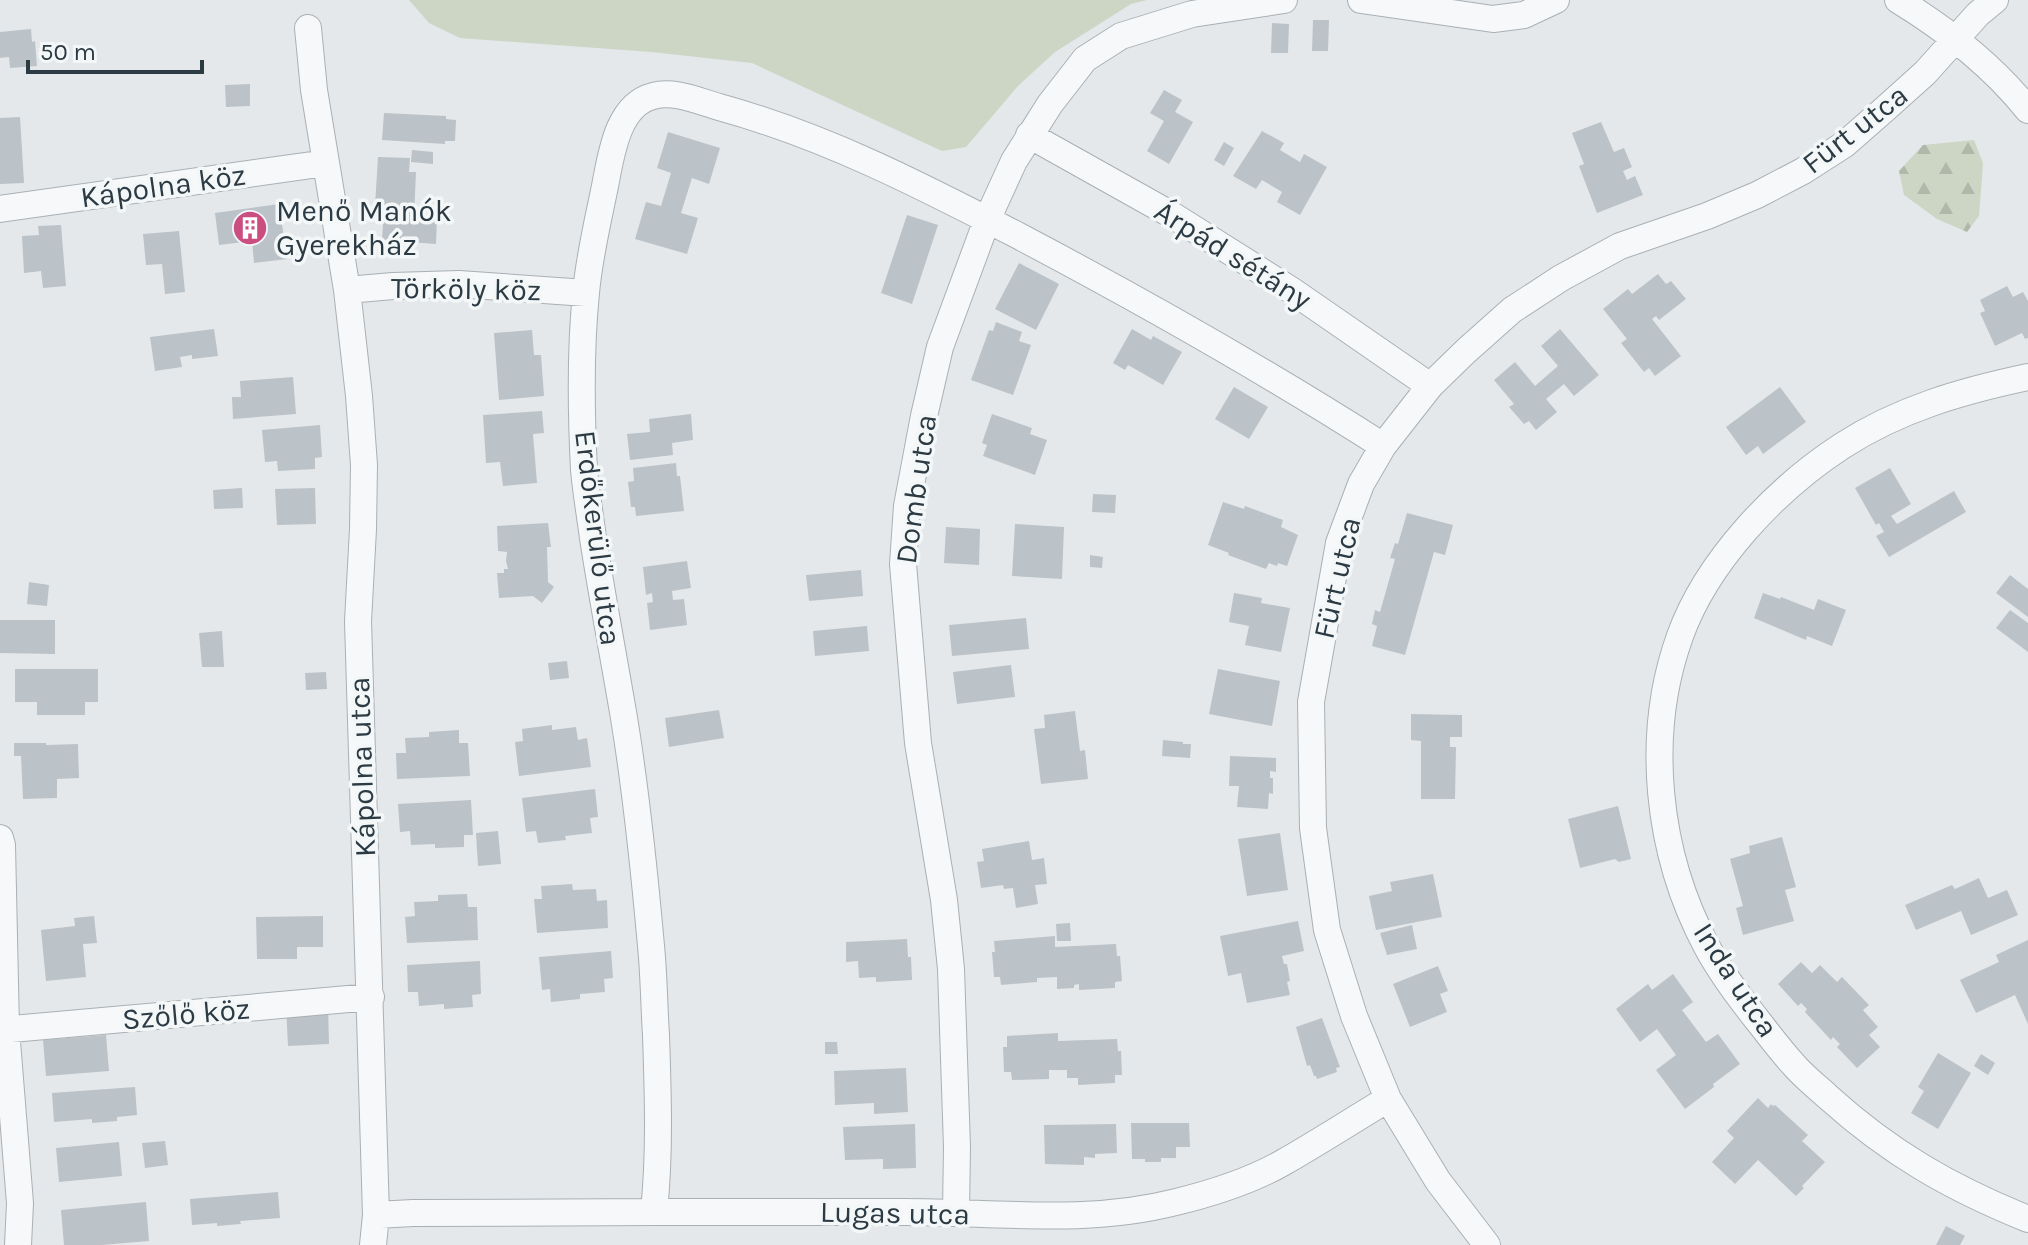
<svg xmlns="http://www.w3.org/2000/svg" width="2028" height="1245" font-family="Karla,sans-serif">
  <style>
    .green { fill: #cdd5c5 }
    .forest { fill: url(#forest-firs) }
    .building { fill: #bbc3c8 }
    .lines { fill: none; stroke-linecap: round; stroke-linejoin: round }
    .minor-casing { stroke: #a9b0b5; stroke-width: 28 }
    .minor { stroke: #f6f8f9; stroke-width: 26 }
    .labels { text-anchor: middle; stroke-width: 7; stroke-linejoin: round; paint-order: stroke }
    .street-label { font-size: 30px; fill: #2c3a43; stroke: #f3f7f8 }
    .poi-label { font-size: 30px; fill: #2c3a43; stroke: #f3f7f8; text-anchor: start }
  </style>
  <defs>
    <pattern id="forest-firs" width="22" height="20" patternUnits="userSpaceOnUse" patternTransform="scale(2)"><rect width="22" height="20" fill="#cdd5c5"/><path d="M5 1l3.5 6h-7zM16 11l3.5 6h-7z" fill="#b0b8aa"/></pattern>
  </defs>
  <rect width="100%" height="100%" fill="#e4e8eb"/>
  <path class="green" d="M409 0H1147L1131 4 1055 52 1018 86 966 147 942 151 752 63 651 52 460 38 429 23Z"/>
  <path class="forest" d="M1974 140 1983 163 1982 177 1979 216 1967 232 1937 219 1904 195 1899 171 1923 145Z"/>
  <path class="building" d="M1313 20H1329L1328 51H1312Z
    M1272 23 1289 24 1288 53H1271Z
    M31 29 32 42 35 41 37 66 10 68 9 57 0 58V32Z
    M250 84V106L226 107 225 85Z
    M1164 90 1182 100 1175 112 1193 122 1169 164 1147 151 1164 121 1150 113Z
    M384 113 446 116V119L456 120 455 141H445V144L382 140Z
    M20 117 24 183 0 184V118Z
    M1601 122 1614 152 1624 148 1632 167 1623 171 1627 180 1635 176 1643 195 1597 213 1579 166 1584 164 1572 133Z
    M1262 131 1284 143 1280 150 1300 162 1304 154 1327 167 1300 215 1277 202 1282 192 1262 180 1256 189 1233 176Z
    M668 132 720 148 709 184 692 178 681 213 698 218 687 254 635 239 646 202 661 206 671 173 657 168Z
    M1224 142 1234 148 1224 166 1214 160Z
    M412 150 433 152V164L411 162Z
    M378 157 410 158 409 172H416L414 217 437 218 436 244 382 240 384 207 375 206Z
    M279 204 287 259 254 263 252 241 219 245 215 213Z
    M907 215 938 225 912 304 881 293Z
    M61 225 66 286 43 288 41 271 24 273 22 236 39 235 38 226Z
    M179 231 185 292 165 294 162 264 146 265 143 234Z
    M1019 263 1059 284 1036 330 995 309Z
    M1658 274 1666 284 1671 281 1686 299 1659 320 1656 316 1652 319 1681 356 1655 376 1649 368 1644 372 1621 343 1627 339 1603 309 1628 289 1632 294Z
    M2007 286 2013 297 2023 292 2028 301V338L2025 339 2022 333 1995 346 1980 313 1985 311 1980 300Z
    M996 322 1022 332 1019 341 1031 345 1013 395 971 380 989 330 993 331Z
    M214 329 218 356 192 359V355L180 357 182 367 155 371 150 337Z
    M1132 329 1151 340 1153 336 1182 352 1163 385 1128 365 1125 370 1113 363Z
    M1560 329 1599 375 1574 396 1564 384 1546 399 1557 412 1536 430 1529 421 1524 424 1509 407 1514 404 1494 380 1515 362 1535 386 1558 366 1541 346Z
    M532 330 534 355H541L544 396 499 400 494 333Z
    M293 377 296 414 233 419 232 397H241L240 381Z
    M1234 387 1268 407 1249 439 1215 419Z
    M1780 387 1806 422 1763 454 1758 446 1746 455 1726 427Z
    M542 411 544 433 533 434 537 483 503 486 500 462 486 463 483 415Z
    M691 414 693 440 672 443 673 455 630 460 627 434 650 432 649 419Z
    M992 414 1032 428 1030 434 1047 440 1035 475 983 456 987 445 982 443Z
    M320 425 322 457 315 458V469L278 471 277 461 265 462 262 430Z
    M676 463 677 476H680L684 511 636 516 635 507H631L628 482 634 481 633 468Z
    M1890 468 1911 504 1891 516 1897 524 1954 491 1966 512 1889 557 1876 536 1884 532 1879 523 1876 525 1855 488Z
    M242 488 243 508 214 509 213 490Z
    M315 488 316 524 277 525 275 489Z
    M1093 494 1116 495 1115 513 1092 512Z
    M1223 502 1244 509 1245 506 1283 520 1281 527 1298 535 1287 566 1278 563 1277 566 1269 563 1266 569 1228 555 1229 553 1208 545Z
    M1407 513 1453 525 1445 555 1434 552 1405 655 1372 646 1377 626 1372 624 1375 610 1380 612 1395 559 1390 558 1395 543 1398 544Z
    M548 523 551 547H547L548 582 554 587 542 603 533 596 499 598 497 573H504V569H508L506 561 507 552 498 551 497 526Z
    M1015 524 1064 527 1062 579 1012 576Z
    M946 527 980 529 979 565 944 563Z
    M1090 555 1103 557 1102 568 1090 567Z
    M687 561 691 588 672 591 673 600 684 599 687 625 650 630 647 603 653 602 652 593 646 595 643 567Z
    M861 570 863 596 809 601 806 575Z
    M2010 575 2028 589V617L1996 593Z
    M29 582 49 585 47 606 27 604Z
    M1234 593 1262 598 1261 603 1290 608 1281 652 1245 645 1249 626 1229 622Z
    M1763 593 1780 599 1781 597 1814 610 1818 599 1846 610 1832 646 1807 636 1806 640 1754 618Z
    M2010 610 2028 623V652L1996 628Z
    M1026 618 1029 649 952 656 949 625Z
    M0 620H55V654L0 653Z
    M867 626 869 651 815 656 813 631Z
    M222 631 224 667H202L199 633Z
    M567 661 569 678 550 680 548 663Z
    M1011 665 1015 697 957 704 953 672Z
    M15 669H98V702H85V715H37V702H15Z
    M1218 669 1280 681 1272 726 1209 714Z
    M326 672 327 689 306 690 305 673Z
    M719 710 724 738 669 747 665 718Z
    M1075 711 1080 751 1085 750 1088 779 1041 784 1034 729 1045 728 1044 715Z
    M1411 714 1462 715V737H1450V747H1456L1455 799H1421V741L1411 740Z
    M552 725V730L576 727 578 740 587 738 591 767 519 776 515 742 523 741 522 729Z
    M459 730V743H468L470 776 397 779 396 753H406L405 738 429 737V732Z
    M1163 740 1183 742V744H1191L1190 758 1162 756Z
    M14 743H46V745L78 744 79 778 57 779V798L23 799 21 756H14Z
    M1230 756 1276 758V772L1270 771V778H1273V794L1269 793 1268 809 1237 807 1239 786H1229Z
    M595 789 598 817 590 818 592 833 565 836 566 840 538 843 536 831 526 832 522 798Z
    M471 800 473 835H464V847L435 848V844L411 845 410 831 400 832 398 804Z
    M1618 806 1631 859 1619 862 1615 859 1580 868 1568 819Z
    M498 831 501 864 478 866 476 833Z
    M1280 833 1288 890 1247 896 1238 839Z
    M1782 837 1796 887 1785 890 1794 921 1743 935 1736 908 1743 906 1730 859 1750 853 1749 846Z
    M1029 841 1032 860 1044 858 1047 884 1035 885 1038 904 1016 908 1013 888 1004 889 1003 885 981 888 977 862 984 861 982 849Z
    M1433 874 1442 917 1376 930 1369 896 1392 891 1390 882Z
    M1979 878 1988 898 2007 890 2018 915 1971 935 1961 911 1916 930 1905 905 1952 885 1955 889Z
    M572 884 573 890 596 889 597 901 607 900 608 928 537 933 534 899H542L541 886Z
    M467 894 468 907H477L478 940 407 943 405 917 415 916 414 902 438 901V895Z
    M94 916 97 943 83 944 86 977 46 981 41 930 75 926 74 918Z
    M323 916V947H297V959H257L256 917Z
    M1298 921 1304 951 1282 956 1284 964H1287L1290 981 1287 982 1290 995 1247 1003 1241 973 1228 976 1220 936Z
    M1070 923 1071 941H1057L1056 924Z
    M1412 925 1417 949 1387 955 1380 933Z
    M1055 936V947L1116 944 1117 956H1120L1122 981 1115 982V988L1079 990V984L1074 985V988L1057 989V977L1037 978V982L1001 985 1000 977H994L992 952H995L994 941Z
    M907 939 908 957H911L912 980 876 982V977L859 978 858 961 846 962V942Z
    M2028 940V1024L2015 995 1976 1013 1960 980 1999 962 1996 955Z
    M611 951 613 978 604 979 605 992 580 994V999L551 1002 550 989 542 990 539 957Z
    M480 961 481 994 472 995 473 1007 444 1009V1004L419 1006 418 992H408L407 965Z
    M1801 962 1812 973 1820 965 1837 982 1842 977 1869 1005 1863 1010 1878 1027 1869 1035 1880 1047 1857 1068 1837 1047 1840 1044 1833 1037 1831 1040 1805 1012 1807 1009 1801 1003 1798 1006 1778 984Z
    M1438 966 1448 991 1440 994 1447 1012 1410 1027 1393 984Z
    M1673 974 1693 1002 1682 1010 1706 1042 1718 1034 1740 1064 1713 1084 1714 1087 1685 1109 1656 1070 1676 1055 1657 1029 1640 1042 1616 1009 1648 984 1652 990Z
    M328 1004 329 1044 288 1046 286 1006Z
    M1322 1018 1340 1067 1336 1068 1337 1072 1317 1079 1316 1076H1314L1310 1065 1307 1066 1296 1027Z
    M1058 1033V1041L1117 1039 1118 1051H1121L1122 1075H1115V1083L1078 1085V1078H1067V1070H1049V1079L1012 1080 1011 1072H1004L1003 1047H1007V1036Z
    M106 1035 109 1071 46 1076 43 1040Z
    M825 1042H837L838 1054H825Z
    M1938 1053 1971 1073 1938 1129 1911 1113 1924 1091 1918 1087Z
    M1981 1054 1995 1063 1988 1075 1974 1066Z
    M906 1068 908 1112 874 1114V1103L835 1105 834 1071Z
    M135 1087 137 1115 117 1117V1121L92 1123V1119L54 1122 52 1093Z
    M1758 1098 1768 1108 1771 1104 1773 1106 1775 1105 1808 1135 1802 1141 1825 1162 1802 1186 1804 1188 1796 1196 1758 1160 1735 1184 1712 1162 1734 1138 1727 1131Z
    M1131 1123H1189L1190 1147H1176V1158H1161V1162H1145V1159H1132Z
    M915 1124 916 1168 883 1169V1159L845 1160 843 1127Z
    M1116 1124 1117 1153 1095 1154V1158L1084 1157V1165L1045 1164 1044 1125Z
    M165 1141 168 1165 145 1168 142 1143Z
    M119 1142 122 1176 59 1182 56 1148Z
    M278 1192 280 1218 240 1221 241 1224 217 1226V1223L192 1225 190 1199Z
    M146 1202 149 1241 102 1245H64L61 1210Z
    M1946 1226 1965 1236 1960 1245H1936Z"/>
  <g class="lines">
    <g class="minor-casing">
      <path id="minor" d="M1361 0 1493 19 1524 15 1556 0
        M1898 0C1947 30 1992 65 2028 110
        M308 28 314 90 347 290 359 396 364 465 363 529 358 621 376 1215 373 1245
        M1029 135 1172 215 1291 290 1430 386
        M0 209 326 163
        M347 290 393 286 459 284 586 293
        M2028 377C1962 391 1899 409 1842 446 1776 489 1707 561 1680 636 1644 736 1657 854 1707 947 1722 975 1742 1001 1762 1026 1772 1039 1782 1052 1793 1064 1803 1076 1816 1086 1828 1097 1890 1153 1951 1188 2028 1219
        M0 838 2 845 6 1029 20 1203 18 1245
        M0 1030 371 997
        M654 1211C660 1153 658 1094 656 1035 654 1005 654 976 651 946 644 868 636 789 623 712 613 654 602 596 593 538 590 515 586 492 584 470 581 411 580 351 586 293 589 257 598 221 605 186 611 156 617 105 653 96 674 90 698 101 719 107 825 136 920 185 1017 235 1142 301 1264 370 1383 446
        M956 1212 957 1147 951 969 944 900 918 743 903 564 907 506 924 416 940 347 987 220 1014 161 1050 104 1085 59 1121 36 1192 14 1284 0
        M376 1215 413 1213C577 1212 740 1212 904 1212 996 1212 1086 1225 1176 1202 1213 1193 1251 1181 1284 1162 1319 1142 1353 1120 1388 1099
        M1487 1245 1438 1181 1388 1099 1354 1016 1327 930 1313 828 1311 702 1339 543 1361 484 1383 446 1430 386 1466 351 1512 310 1561 278 1620 246 1707 216 1757 195 1803 171 1845 144 1886 108 1925 73 1978 14 1995 0"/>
    </g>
    <use href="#minor" class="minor"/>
  </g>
  <defs>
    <g id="building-disc" transform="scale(1.8)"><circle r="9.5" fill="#ca4f80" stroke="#f3f7f8"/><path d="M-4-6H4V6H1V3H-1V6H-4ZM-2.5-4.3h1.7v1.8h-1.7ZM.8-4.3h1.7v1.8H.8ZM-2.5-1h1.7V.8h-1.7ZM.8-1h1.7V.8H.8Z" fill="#fff"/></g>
  </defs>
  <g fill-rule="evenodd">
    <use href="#building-disc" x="250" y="228"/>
  </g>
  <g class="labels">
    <g class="street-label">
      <text transform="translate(1855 129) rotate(-38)" y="10">Fürt utca</text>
      <text transform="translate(163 186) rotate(-8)" y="10">Kápolna köz</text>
      <text transform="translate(1233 255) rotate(32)" y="10">Árpád sétány</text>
      <text transform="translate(466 289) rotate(1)" y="10">Törköly köz</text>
      <text transform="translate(916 489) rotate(-82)" y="10">Domb utca</text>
      <text transform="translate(598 538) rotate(83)" y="10">Erdőkerülő utca</text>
      <text transform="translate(1337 578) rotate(-77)" y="10">Fürt utca</text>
      <text transform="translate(362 767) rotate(-92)" y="10">Kápolna utca</text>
      <text transform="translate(1736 980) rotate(57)" y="10">Inda utca</text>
      <text transform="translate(186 1014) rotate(-5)" y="10">Szőlő köz</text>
      <text transform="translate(895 1213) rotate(1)" y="10">Lugas utca</text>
    </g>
    <g class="poi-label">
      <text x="276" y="221">Menő Manók<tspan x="276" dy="34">Gyerekház</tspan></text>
    </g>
  </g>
  <path d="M28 60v12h174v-12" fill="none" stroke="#2c3a43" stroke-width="4"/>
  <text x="40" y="60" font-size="24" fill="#2c3a43" stroke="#f3f7f8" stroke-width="6" paint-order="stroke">50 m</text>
</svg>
